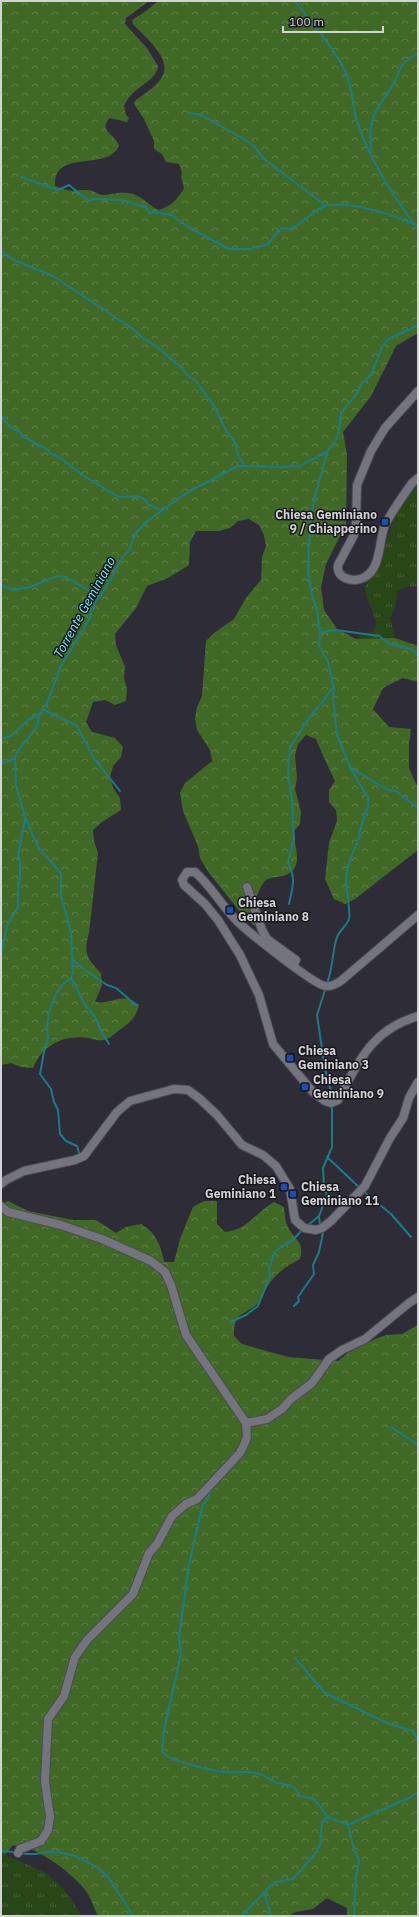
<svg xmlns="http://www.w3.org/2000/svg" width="419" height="1917" font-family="'IBM Plex Sans',sans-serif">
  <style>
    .grass { fill: url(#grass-tufts) }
    .forest { fill: url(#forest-crowns) }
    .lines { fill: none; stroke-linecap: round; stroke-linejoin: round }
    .stream { stroke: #1b7b87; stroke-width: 2 }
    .minor-casing { stroke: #4b4b52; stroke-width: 10 }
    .minor { stroke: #74747f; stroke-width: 8 }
    .transit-dot { fill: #1a4fb4; stroke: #16161b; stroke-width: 1.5 }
    .labels { text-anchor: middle; stroke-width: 3; stroke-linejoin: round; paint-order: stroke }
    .poi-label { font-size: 12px; font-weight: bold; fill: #d3d2d9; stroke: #16161b; text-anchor: start }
    .water-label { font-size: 13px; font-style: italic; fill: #72eaf9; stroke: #16161b }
  </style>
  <defs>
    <pattern id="grass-tufts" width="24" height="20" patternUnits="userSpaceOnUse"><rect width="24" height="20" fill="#294616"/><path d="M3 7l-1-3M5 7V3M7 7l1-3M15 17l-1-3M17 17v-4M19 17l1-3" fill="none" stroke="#476037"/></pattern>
    <pattern id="forest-crowns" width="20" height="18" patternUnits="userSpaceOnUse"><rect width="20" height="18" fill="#416926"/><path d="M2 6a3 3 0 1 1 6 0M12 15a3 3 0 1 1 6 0" fill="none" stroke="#5c7e45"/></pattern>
  </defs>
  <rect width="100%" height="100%" fill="#2e2d37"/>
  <path class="grass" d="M418 484V586L405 587 397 591 395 608 390 618 395 638 356 639 361 635 373 632C382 619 366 604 365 589 365 581 374 576 378 569 383 559 384 547 388 537 393 519 404 496 418 484Z
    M1 1853 46 1873 64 1889 82 1916H1Z"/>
  <path class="forest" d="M1 1H149L126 18 125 24 147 48 158 66C156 80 140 85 131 95 128 98 126 102 124 106L126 115 129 118 127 122 110 118C97 131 116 134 119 146 106 173 54 147 55 186 71 193 73 190 88 190 93 190 98 195 103 195 115 194 120 191 133 194 143 197 149 206 159 210 171 206 178 199 184 188L181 176 182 172 179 164 166 162 162 154 154 149V141L144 119 134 104 136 100C144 94 154 88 160 80 176 60 145 38 133 24L132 20 146 11 158 1H418V333L396 346 371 396 343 432 347 455 346 524 326 564 321 587 324 610 337 629 356 639 395 638 418 646V682L403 678 383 688 373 709 389 727 411 729 409 745V768L418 788V850L355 899 345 904 334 899 325 879 329 843 337 821 336 810 329 802V790L335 781 325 760 316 739 306 735 298 744 295 755 297 778 295 789 301 812 300 824 293 832C295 846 304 868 286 875 279 878 270 876 265 881 261 885 258 893 256 898 261 910 262 914 255 926L245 918 209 873 200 858 198 846 183 811 180 793 185 783 212 761 210 750 197 730 195 718 197 707 202 696 206 641 214 633 234 619 246 598 261 580 262 557 266 546 264 535 259 525 249 519 238 521 230 528 219 531H196L190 542 189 565 168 578 147 586 136 608 115 634 116 645 125 667 124 678 127 689 126 701 115 705 105 700 93 702 86 722 92 732 115 738 123 747 121 757 113 766 110 777 113 788 120 798 121 810 102 822 93 830 94 841 98 853 89 933C83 953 87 959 101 973L102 985 95 1002C115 1004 121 991 139 1005 136 1017 131 1022 121 1029 117 1031 113 1036 109 1038 102 1042 95 1040 88 1038 63 1034 42 1046 33 1068L21 1067 11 1063 1 1065Z
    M8 1201 28 1211 73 1220H96L116 1233 126 1227 141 1224C156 1233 161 1245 164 1262H174L180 1239 193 1207 204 1201H217V1224L225 1232C248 1230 255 1213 274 1202L284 1207C285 1215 285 1222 289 1229 297 1243 304 1240 300 1259 286 1266 275 1274 267 1287 264 1292 263 1298 260 1301 248 1316 233 1309 234 1336L242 1344 288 1357 338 1361 348 1353 375 1339 387 1335 402 1334 418 1325V1916H347V1908L327 1898 313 1909 296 1912 288 1916H98C94 1908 91 1898 86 1891 73 1874 34 1843 12 1846L6 1854 1 1853V1209L4 1203Z"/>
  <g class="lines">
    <path class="stream" d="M295 1C312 24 332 45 345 71 353 87 352 105 357 121 368 157 392 193 413 223
      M190 113 201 115 244 139 254 146 263 158 326 206
      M371 150C368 119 374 113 391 88 403 70 395 66 418 53
      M21 177 58 190 69 185 89 201 93 199 122 200 146 207 149 213 154 212 171 215 188 227 229 249H251L268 244 281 228C284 229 288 229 290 229 298 227 314 210 323 207 345 198 397 216 418 226
      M1 251 14 260 53 276 133 329 143 338 157 347 182 368 186 374 196 381 214 406 227 432 235 442 238 455 245 466
      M1 415 10 427 19 431 24 437 47 449 51 454 56 455 84 476 115 495 121 497 137 496 144 499 149 505 161 510
      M1 585 13 590 30 587 57 576 66 577 98 596
      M320 632 336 630 379 636 390 644 411 649 418 655
      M44 710 77 726 93 757 120 791
      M1 739 11 736 28 720 40 714
      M15 758 16 786 25 817 38 847 61 873V896L71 932 73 973 71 978 63 984 60 989 57 992 49 1012 47 1028 48 1038 44 1052 40 1074 51 1089 54 1102 58 1110 60 1134 66 1141 77 1146 79 1153
      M1 764 15 758 17 752 37 727 39 715 46 706 61 666 90 618 91 611 95 607 94 603 104 591 123 556 129 551 135 534 146 522 188 492 238 466 281 467 299 466 327 452 336 440 339 432 341 413 357 393 362 383 371 375 381 349 387 340 418 325
      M351 768 388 790 396 791 418 808
      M289 904C293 885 296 880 288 862L294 839 292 801 288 772 290 747 312 714 324 700 333 687
      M1 955 7 926 18 907V886L20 878V860L18 856 25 818
      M72 958 78 965 107 985 116 988 136 1005
      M71 978 86 1006 95 1017 102 1033 109 1044
      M327 983C333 969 332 952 337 937 340 930 347 925 349 919 351 913 346 890 346 882 346 864 354 852 360 836L359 833 368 806V798L351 769 337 735 333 698 334 688 328 662 319 646 320 632 317 610 312 595 308 572 310 521 315 496 328 450
      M326 987 317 1015 325 1069 333 1099
      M327 1157 360 1188
      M363 1191 391 1214 411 1237
      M320 1225 319 1216 327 1195 324 1188 323 1168 332 1147V1105
      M307 1226 319 1216
      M294 1306 299 1301 298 1297 314 1274 313 1265 319 1252 323 1233 322 1229
      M231 1322 246 1315 258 1306 270 1276 269 1269 275 1252 283 1245 293 1240 302 1230
      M391 1427 418 1445
      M214 1486 202 1507 189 1564 179 1638 181 1654 164 1730 162 1751C166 1761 217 1772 228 1772 237 1773 247 1771 256 1773 265 1774 270 1781 278 1783 290 1785 294 1784 300 1796L314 1799 328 1817
      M295 1658 325 1693 387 1723 413 1731 418 1741
      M348 1825 354 1849 359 1860 356 1877 354 1916
      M1 1850 17 1853
      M21 1853C33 1856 38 1853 49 1852 70 1851 95 1863 109 1878L133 1916
      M264 1892 271 1916
      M242 1916 271 1885 276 1882 293 1879 316 1853 320 1845 322 1822 326 1818C339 1817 345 1830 356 1821L411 1797 418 1792"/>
    <g class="minor-casing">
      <path id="minor" d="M418 391 385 428 371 451 357 485 356 523 354 535 338 565C337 571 339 575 345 578 350 580 355 581 360 579 382 573 378 542 385 525 392 511 403 496 412 483L418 478
        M247 887 262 930 267 939 296 960 294 964
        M418 915 342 980C337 984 332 987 325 986 313 984 251 934 239 923 223 908 212 887 195 872H187L182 880 184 885 205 904 218 920 240 955 259 995 273 1044 312 1091 325 1101 331 1103 338 1100C360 1060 371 1030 418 1016
        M1 1184 6 1180 24 1171 75 1160 84 1156 117 1112 130 1101 174 1089 188 1090 200 1099 217 1115 242 1145 263 1155 276 1166 290 1189 295 1220 304 1228 316 1230 322 1228 331 1221 365 1186 390 1138 403 1118 409 1098 418 1082
        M1 1206 8 1212 61 1225 102 1239 151 1261 165 1272 171 1285 186 1335 246 1423 247 1438 240 1453 197 1499 186 1504 172 1516 157 1544 149 1553 133 1594 87 1640 75 1657 64 1696 48 1719 45 1782 50 1817 48 1830 41 1841 20 1849 18 1853
        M246 1423 267 1419 282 1409 291 1399 312 1383 329 1359 342 1350 365 1339 409 1303 418 1297"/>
    </g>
    <use href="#minor" class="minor"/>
  </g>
  <g class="transit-dot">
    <rect x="381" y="518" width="8" height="8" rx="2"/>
    <rect x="226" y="906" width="8" height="8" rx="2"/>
    <rect x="286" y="1054" width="8" height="8" rx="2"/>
    <rect x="301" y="1083" width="8" height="8" rx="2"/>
    <rect x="280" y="1183" width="8" height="8" rx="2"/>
    <rect x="289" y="1190" width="8" height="8" rx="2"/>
  </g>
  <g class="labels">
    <g class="poi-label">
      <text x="377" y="519" text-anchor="end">Chiesa Geminiano<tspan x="377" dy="14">9 / Chiapperino</tspan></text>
      <text x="238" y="907">Chiesa<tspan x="238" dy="14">Geminiano 8</tspan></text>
      <text x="298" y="1055">Chiesa<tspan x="298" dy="14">Geminiano 3</tspan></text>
      <text x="313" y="1084">Chiesa<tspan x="313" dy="14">Geminiano 9</tspan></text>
      <text x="276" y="1184" text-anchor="end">Chiesa<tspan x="276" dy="14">Geminiano 1</tspan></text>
      <text x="301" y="1191">Chiesa<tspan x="301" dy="14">Geminiano 11</tspan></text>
    </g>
    <g class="water-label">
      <text transform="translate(84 607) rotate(-61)" y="5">Torrente Geminiano</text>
    </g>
  </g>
  <rect width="419" height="1917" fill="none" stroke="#d3d2d9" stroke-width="4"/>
  <path d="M283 26v6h100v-6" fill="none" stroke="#d3d2d9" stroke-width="2"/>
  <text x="289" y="26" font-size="12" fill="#d3d2d9" stroke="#16161b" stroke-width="3" paint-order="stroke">100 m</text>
</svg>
